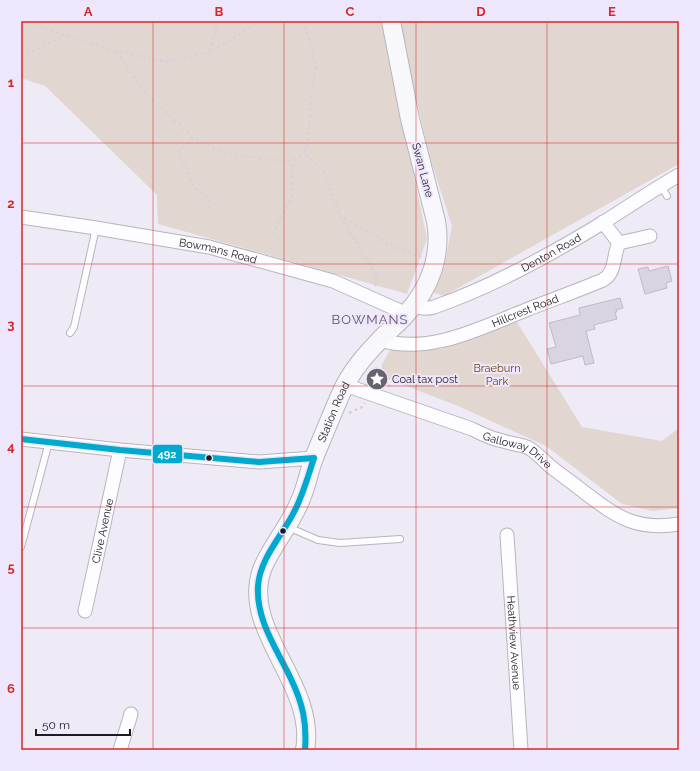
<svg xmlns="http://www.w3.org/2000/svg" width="700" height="771" font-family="Raleway,sans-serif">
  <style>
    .green { fill: #e2d7d0 }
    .building { fill: #d9d4e1; stroke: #bfbbc6 }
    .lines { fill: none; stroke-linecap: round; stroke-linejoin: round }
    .lane-casing { stroke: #b8b4be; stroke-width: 8 }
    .street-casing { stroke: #b8b4be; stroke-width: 15 }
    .secondary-casing { stroke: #b8b4be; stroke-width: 20 }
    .path { stroke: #d5d3d7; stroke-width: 2.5; stroke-dasharray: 3 3; stroke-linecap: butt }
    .lane { stroke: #fdfcfe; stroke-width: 6 }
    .street { stroke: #fdfcfe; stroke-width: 13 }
    .secondary { stroke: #f8f7fb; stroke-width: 18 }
    .bus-1-casing { stroke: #eee7fb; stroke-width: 9 }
    .bus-1 { stroke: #00a9ce; stroke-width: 6 }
    .grid { fill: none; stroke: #d62828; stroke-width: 1; stroke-opacity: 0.55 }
    .bus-dot { fill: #1d1925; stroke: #eee7fb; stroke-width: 1.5 }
    .labels { text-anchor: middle; stroke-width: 4; stroke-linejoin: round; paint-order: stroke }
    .street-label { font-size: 11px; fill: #1d1925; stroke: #eee7fb }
    .park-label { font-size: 11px; fill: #6e470b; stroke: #eee7fb }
    .poi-label { font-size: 11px; fill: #1d1925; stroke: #eee7fb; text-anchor: start }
    .quarter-label { font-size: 13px; letter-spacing: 1px; fill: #5c526e; stroke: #eee7fb }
    .line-badge { stroke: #eee7fb; stroke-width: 1.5 }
    .badge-label { font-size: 11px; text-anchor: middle; font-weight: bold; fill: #fff }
    .neatline { fill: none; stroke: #d62828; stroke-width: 1.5 }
    .grid-label { font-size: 13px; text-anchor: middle; font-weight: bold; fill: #d62828 }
  </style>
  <rect width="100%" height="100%" fill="#efebf6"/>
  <path class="green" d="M21 21H386L395 84 427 239 407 294 158 224 157 195 45 86 21 78Z
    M399 21H679V164L444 296 431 292 444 267 452 226 430 158 400 29Z
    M515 319 582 427 662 441 679 428V508L653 511 622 504 546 446 458 406 388 379 381 366 390 350 441 349Z"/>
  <path class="building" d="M668 266 672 281 666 283 667 288 645 294 638 269 648 267 649 271Z
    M620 298 623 308 616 310 617 312H615L617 319 594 325 595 329 586 331 594 363 585 365 583 356 551 364 547 349 556 347 549 323 580 315 579 308Z"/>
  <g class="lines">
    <g class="lane-casing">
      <path id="lane" d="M661 186 667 196
        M70 333 74 327 96 228
        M288 527 318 540 340 543 400 539
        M21 547 49 442"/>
    </g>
    <g class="street-casing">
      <g id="street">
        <path id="s1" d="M21 217 96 228 209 247 333 281 407 314"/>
        <path d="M603 222 619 243"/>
        <path d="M619 243 650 236"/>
        <path id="s2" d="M415 305C421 309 427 309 434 307 494 286 550 255 604 222 629 206 653 190 679 175"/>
        <path id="s3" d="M380 340C430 355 480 328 526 310 551 300 577 291 603 280 616 273 613 255 619 243"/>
        <path id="s4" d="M345 385 472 429C482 434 491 439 503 441 511 444 521 444 529 448 537 453 543 460 550 466 561 475 573 483 584 492 617 517 636 531 679 524"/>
        <path d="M21 439 120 450 259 462 314 458"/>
        <path id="s5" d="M507 535 521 750"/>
        <path id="s6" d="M85 611 120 450"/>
        <path d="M120 750 131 714"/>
      </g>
    </g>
    <g class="secondary-casing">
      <g id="secondary">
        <path id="s7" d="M305 750C317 683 238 629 263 567 274 542 293 522 302 496 307 484 309 471 314 458 319 445 325 432 330 419 336 406 341 391 349 378 357 365 368 352 379 341 388 331 399 323 407 313 430 288 442 255 436 221L410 119 391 21"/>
      </g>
    </g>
    <path class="path" d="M28 21 31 23 65 35 116 51 167 62 209 52 241 34 258 21
      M302 21 306 28 316 66 311 97 308 143 304 153 324 172 339 214 377 276 375 287
      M116 51 145 92 193 138 224 153 282 161H293L304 153
      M210 51 218 21
      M21 57 64 35
      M193 138 179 151 194 187 209 199V211
      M339 215 390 245 421 257
      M272 234 292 195 293 161
      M376 367 378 380
      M378 379 390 386
      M349 413 362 407 365 403"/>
    <use href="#lane" class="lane"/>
    <use href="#street" class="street"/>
    <use href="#secondary" class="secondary"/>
    <g class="bus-1-casing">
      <path id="bus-1" d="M21 439 120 450 259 462 314 458
        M305 750C307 723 303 704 291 679 277 649 256 621 258 586 260 558 282 536 294 512 303 495 308 476 314 458"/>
    </g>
    <use href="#bus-1" class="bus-1"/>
  </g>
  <path class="grid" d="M153 21V750M284 21V750M416 21V750M547 21V750M21 143H679M21 264H679M21 386H679M21 507H679M21 628H679"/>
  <defs>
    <g id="sight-disc" transform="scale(1.15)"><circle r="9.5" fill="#66626e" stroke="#eee7fb"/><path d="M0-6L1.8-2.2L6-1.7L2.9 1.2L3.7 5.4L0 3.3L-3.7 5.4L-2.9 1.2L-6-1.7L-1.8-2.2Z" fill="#fff"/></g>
  </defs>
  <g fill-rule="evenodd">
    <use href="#sight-disc" x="377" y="379"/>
  </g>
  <g class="bus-dot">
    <circle cx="209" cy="458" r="3.5"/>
    <circle cx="283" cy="531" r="3.5"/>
  </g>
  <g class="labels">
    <g class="street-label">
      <text transform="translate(423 170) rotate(75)" y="4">Swan Lane</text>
      <text dy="4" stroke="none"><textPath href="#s1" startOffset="200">Bowmans Road</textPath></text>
      <text dy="4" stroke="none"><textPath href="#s2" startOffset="149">Denton Road</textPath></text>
      <text dy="4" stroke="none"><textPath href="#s3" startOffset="151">Hillcrest Road</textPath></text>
      <text dy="4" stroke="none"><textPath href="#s7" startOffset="364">Station Road</textPath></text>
      <text dy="4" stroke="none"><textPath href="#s4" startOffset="185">Galloway Drive</textPath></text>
      <text dy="4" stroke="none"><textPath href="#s6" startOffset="82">Clive Avenue</textPath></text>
      <text dy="4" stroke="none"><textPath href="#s5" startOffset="108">Heathview Avenue</textPath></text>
    </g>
    <g class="park-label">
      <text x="497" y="372">Braeburn<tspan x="497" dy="13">Park</tspan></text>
    </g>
    <g class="poi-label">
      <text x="392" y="383">Coal tax post</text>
    </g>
    <g class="quarter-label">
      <text x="370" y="324">BOWMANS</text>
    </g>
  </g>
  <rect class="line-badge" x="152" y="444" width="31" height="20" rx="4" fill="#00a9ce"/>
  <g class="badge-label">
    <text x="167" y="458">492</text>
  </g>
  <rect width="700" height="771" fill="none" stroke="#eee7fb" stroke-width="44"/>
  <path d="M36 729v6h94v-6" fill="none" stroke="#1d1925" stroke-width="2"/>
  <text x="42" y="729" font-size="12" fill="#1d1925" stroke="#eee7fb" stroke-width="3" paint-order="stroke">50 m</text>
  <rect x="22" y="22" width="656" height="727" class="neatline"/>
  <g class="grid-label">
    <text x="88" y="16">A</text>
    <text x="219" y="16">B</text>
    <text x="350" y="16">C</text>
    <text x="481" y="16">D</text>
    <text x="612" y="16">E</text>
    <text x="11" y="87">1</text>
    <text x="11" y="208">2</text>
    <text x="11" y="329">3</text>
    <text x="11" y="451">4</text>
    <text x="11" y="572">5</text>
    <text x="11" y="693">6</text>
  </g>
</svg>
